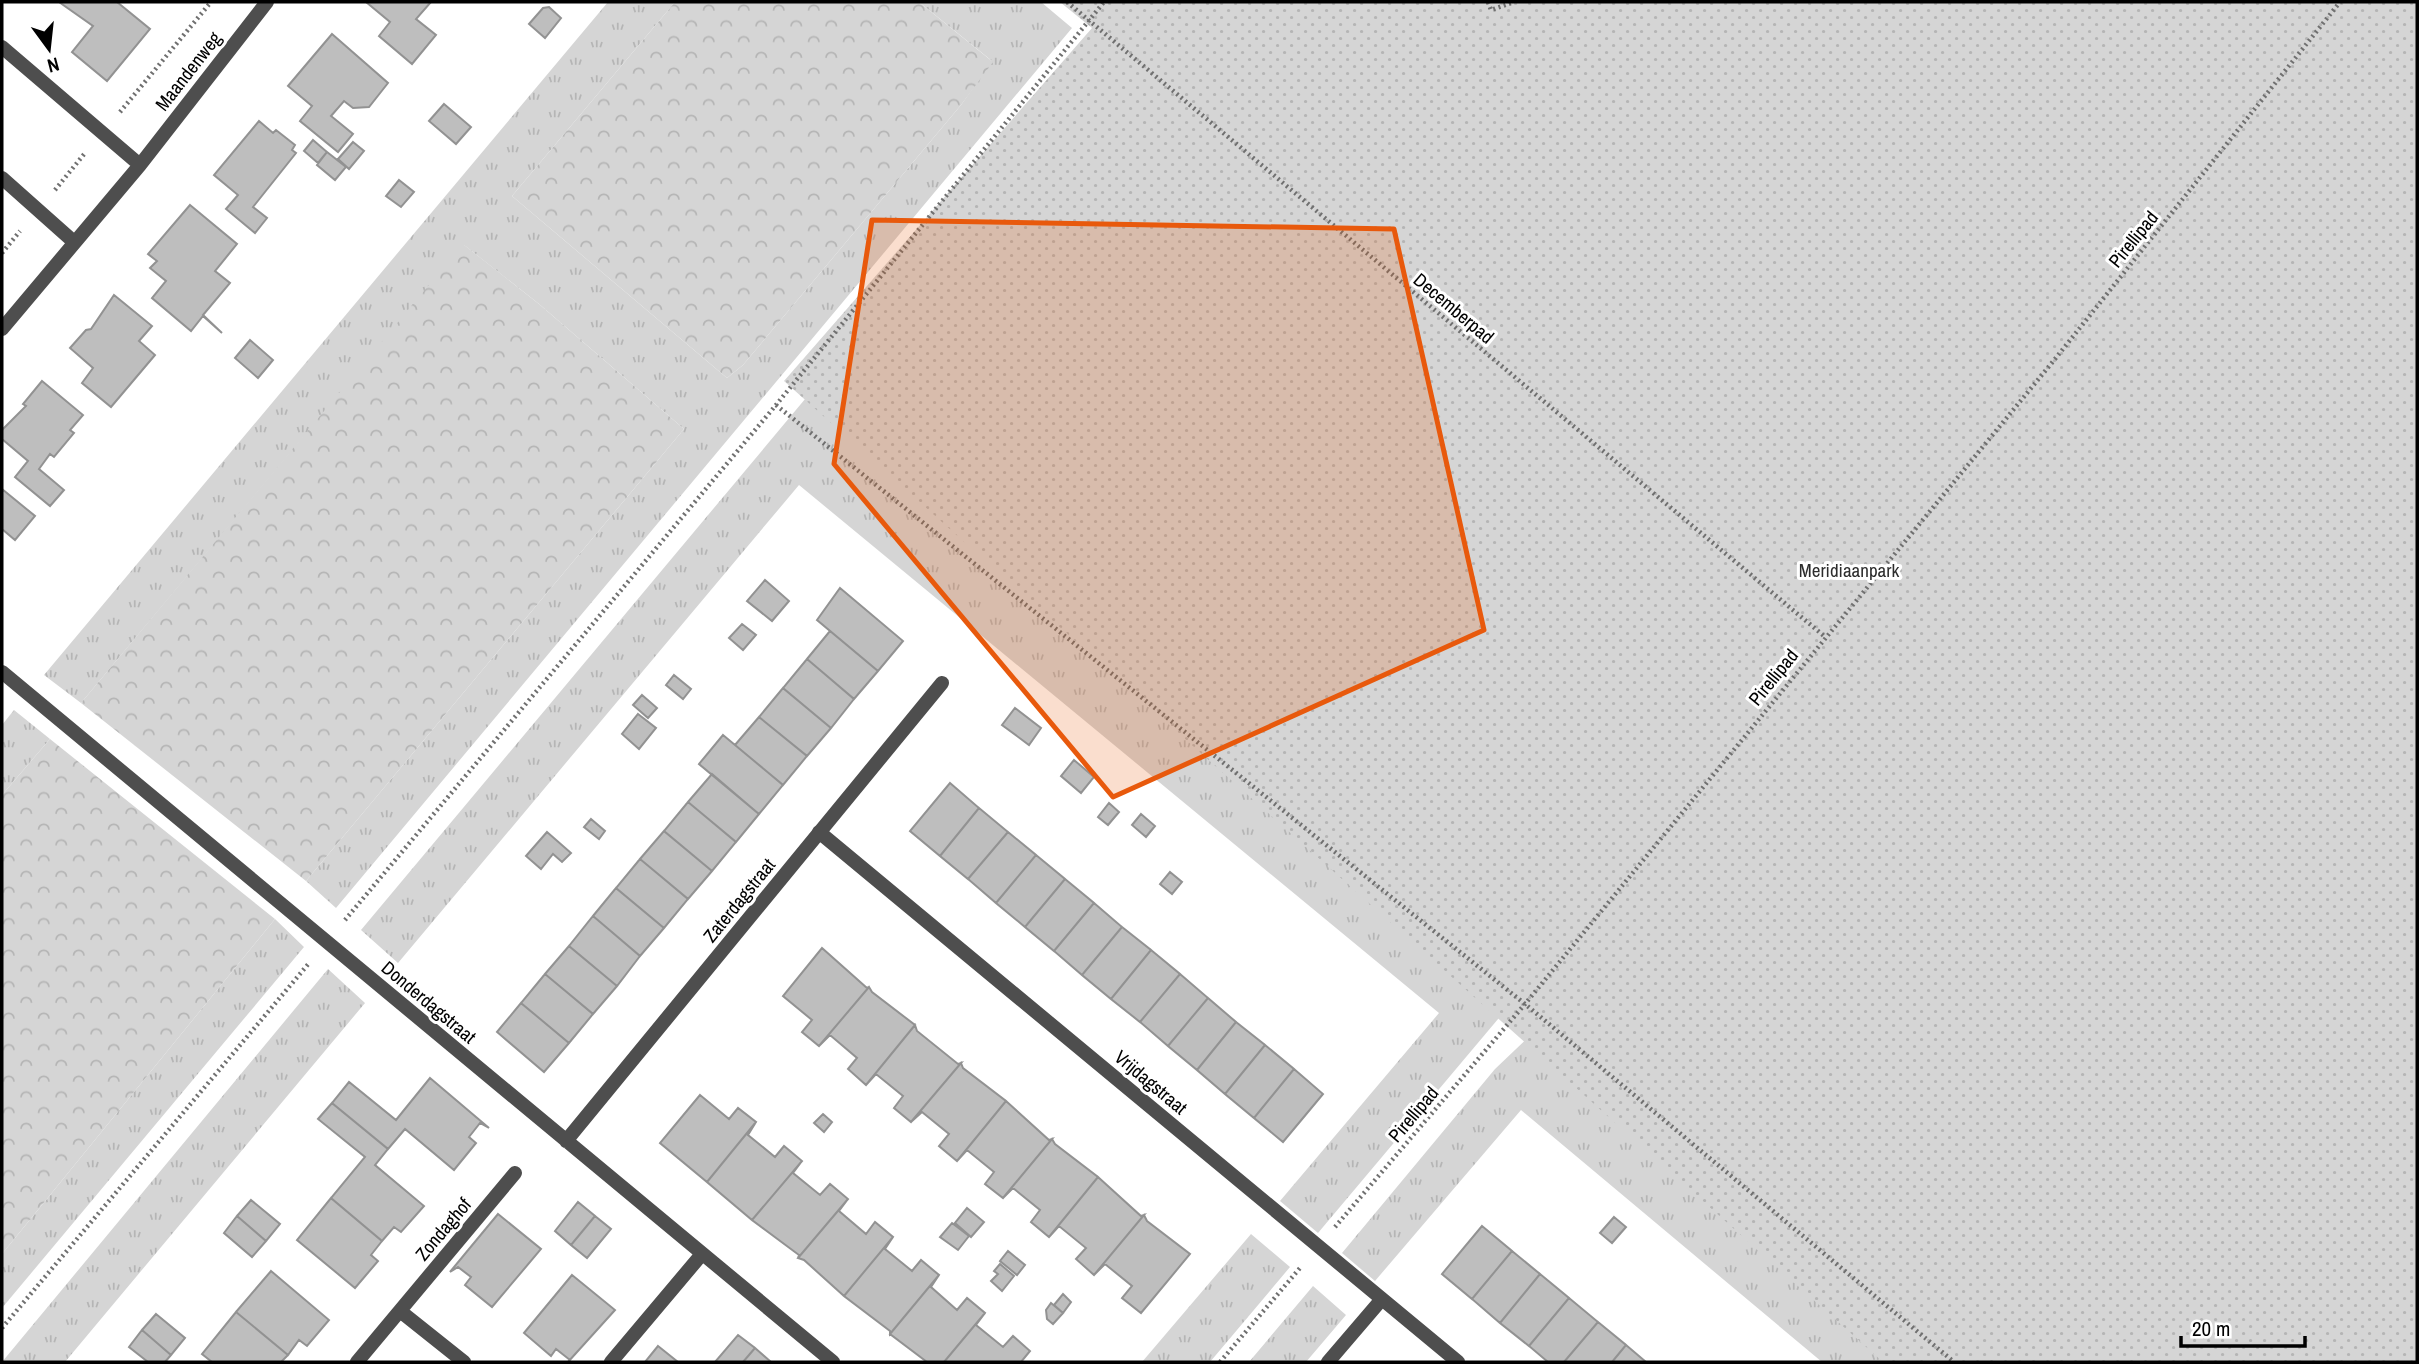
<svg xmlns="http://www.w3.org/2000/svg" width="2419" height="1364" font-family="'Archivo Narrow',sans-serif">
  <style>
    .grass { fill: url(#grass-tufts) }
    .forest { fill: url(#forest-crowns) }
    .park { fill: url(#park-dots) }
    .building { fill: #bebebe; stroke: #929292; stroke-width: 2 }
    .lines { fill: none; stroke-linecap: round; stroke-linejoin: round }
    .path { stroke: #707070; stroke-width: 4.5; stroke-dasharray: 2 3.5; stroke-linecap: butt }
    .street { stroke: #4e4e4e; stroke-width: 14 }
    .marked { fill: #e8590c; fill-opacity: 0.2; stroke: #e8590c; stroke-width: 5; stroke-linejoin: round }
    .labels { text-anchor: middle; stroke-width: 6; stroke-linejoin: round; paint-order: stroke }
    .street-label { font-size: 19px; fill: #000; stroke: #fff }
    .park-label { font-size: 19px; fill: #2c2c2c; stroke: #fff }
  </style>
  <defs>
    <pattern id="grass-tufts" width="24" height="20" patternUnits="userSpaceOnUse" patternTransform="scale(1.75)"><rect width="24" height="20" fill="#d5d5d5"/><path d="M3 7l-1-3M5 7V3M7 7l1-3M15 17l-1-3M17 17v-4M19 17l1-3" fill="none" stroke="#b5b5b5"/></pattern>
    <pattern id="forest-crowns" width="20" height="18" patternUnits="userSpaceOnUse" patternTransform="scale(1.75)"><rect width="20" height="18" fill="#d5d5d5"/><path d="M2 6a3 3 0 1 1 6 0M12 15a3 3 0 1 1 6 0" fill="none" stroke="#b5b5b5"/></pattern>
    <pattern id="park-dots" width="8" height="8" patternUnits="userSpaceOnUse" patternTransform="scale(1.75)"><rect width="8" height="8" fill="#d5d5d5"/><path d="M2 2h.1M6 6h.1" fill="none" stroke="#b5b5b5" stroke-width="1.8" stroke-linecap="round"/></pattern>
  </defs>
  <rect width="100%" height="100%" fill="#fff"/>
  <path class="grass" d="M608 2H675L512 196 727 378 743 365 961 105 992 61 919 2H1041L1072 28 336 908 306 881 684 429 539 304 464 245 81 703 44 675Z
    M1097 50 1509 1006 1318 1233 1280 1201 1439 1013 799 485 398 963 361 930Z
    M14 710 50 739 2 795V725Z
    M275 919 304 947 2 1308V1254Z
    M328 969 365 1003 65 1362H2Z
    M1536 1030 1935 1362H1822L1521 1110 1375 1281 1342 1253 1495 1069Z
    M1251 1234 1290 1267 1210 1362H1142Z
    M1313 1286 1346 1315 1306 1362H1249Z"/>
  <path class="forest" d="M675 2H919L993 62 961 105 743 365 727 378 512 196Z
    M463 244 539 304 684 429 306 881 81 703Z
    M50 739 275 919 2 1254V795Z"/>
  <path class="park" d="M1060 2H2417V1362H1883L784 381 1092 28Z"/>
  <path class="building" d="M59 2H117L150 29 107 81 72 52 93 26Z
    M366 2H431L416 19 436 35 412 64 379 36 390 22Z
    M549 7 561 18 545 38 529 24 543 8Z
    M332 34 388 83 369 107 353 108 344 101 331 116 353 134 338 152 300 121 312 106 288 86Z
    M444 104 471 127 456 144 429 121Z
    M259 121 273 133 276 130 295 145 292 150 296 153 253 207 267 218 255 233 226 209 238 195 214 175Z
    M313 140 327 152 318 163 304 151Z
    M353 142 364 151 349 169 338 159Z
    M327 152 346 167 335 180 317 165Z
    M399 180 414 192 401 207 386 196Z
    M190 205 237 244 215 271 230 283 203 315 222 333 203 316 191 331 152 298 166 281 150 268 157 261 148 254Z
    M114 295 152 326 139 341 155 355 111 407 82 383 93 368 70 348 86 330 91 329Z
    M250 340 273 360 258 378 235 358Z
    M42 381 83 415 70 430 74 433 54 457 50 454 39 469 64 490 50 506 15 477 28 461 2 439V430L26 406 23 404Z
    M2 489 35 516 15 540 2 529Z
    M765 580 789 601 772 621 747 601Z
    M840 588 903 641 878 671 817 620Z
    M742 624 756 635 743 650 729 638Z
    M830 631 878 671 854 699 807 659Z
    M807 659 854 699 831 728 783 688Z
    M674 675 691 689 683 699 666 685Z
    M783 688 831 728 807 756 759 717Z
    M642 695 657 708 648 718 633 705Z
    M1015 708 1041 728 1029 745 1002 725Z
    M638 714 656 728 639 749 622 734Z
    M759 717 807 756 783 785 735 745Z
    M723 735 783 785 759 814 699 764Z
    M1074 760 1094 777 1081 793 1061 776Z
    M712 774 759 814 736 842 688 802Z
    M950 783 979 808 940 856 910 831Z
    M688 802 736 842 712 871 664 831Z
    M1109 803 1119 812 1108 825 1098 817Z
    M979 808 1008 832 968 879 940 856Z
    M1141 814 1155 826 1146 837 1132 825Z
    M591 819 605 831 599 839 584 827Z
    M664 831 712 871 688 899 640 859Z
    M547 832 571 853 562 862 553 854 541 869 526 856Z
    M1008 832 1036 855 996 903 968 879Z
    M1036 855 1065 879 1025 927 996 903Z
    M640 859 688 899 664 928 616 888Z
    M1170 872 1182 882 1172 894 1160 884Z
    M1065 879 1094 903 1054 951 1025 927Z
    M616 888 664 928 640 956 593 916Z
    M1094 903 1122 927 1082 975 1054 951Z
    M593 916 640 956 617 986 569 946Z
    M1122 927 1151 950 1111 999 1082 975Z
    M569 946 617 986 593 1014 545 974Z
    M822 948 867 988 869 987 819 1046 802 1032 812 1020 783 996Z
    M1151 950 1180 974 1140 1022 1111 999Z
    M545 974 593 1014 569 1043 521 1003Z
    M1180 974 1208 998 1168 1046 1140 1022Z
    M869 987 872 992 915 1025 866 1085 848 1069 857 1058 830 1035 819 1046Z
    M1208 998 1236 1022 1197 1070 1168 1046Z
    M521 1003 569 1043 544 1072 497 1032Z
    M1236 1022 1265 1045 1225 1094 1197 1070Z
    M915 1025 917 1031 958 1064 961 1063 911 1122 894 1108 903 1096 876 1074 866 1085Z
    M1265 1045 1294 1069 1254 1118 1225 1094Z
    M961 1063 963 1068 1006 1101 957 1161 939 1146 949 1134 922 1112 911 1122Z
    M1294 1069 1323 1094 1283 1142 1254 1118Z
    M430 1078 489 1128 480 1123 469 1137 476 1143 454 1170 405 1129 388 1149 332 1103 349 1082 396 1120Z
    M700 1095 729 1119 738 1108 756 1122 707 1182 660 1143Z
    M1006 1101 1049 1140 1052 1139 1003 1198 985 1184 994 1172 967 1150 957 1161Z
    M332 1103 388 1149 375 1165 424 1206 401 1232 394 1227 382 1241 331 1198 365 1157 318 1119Z
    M823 1114 832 1122 824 1132 814 1123Z
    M756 1122 748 1135 775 1157 784 1146 802 1161 752 1220 707 1182Z
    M1052 1139 1055 1144 1098 1177 1049 1237 1031 1222 1040 1210 1013 1188 1003 1198Z
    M802 1161 793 1173 820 1195 830 1184 848 1199 798 1258 799 1255 752 1220Z
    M1098 1177 1141 1216 1144 1215 1094 1275 1076 1259 1086 1248 1059 1226 1049 1237Z
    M331 1198 382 1241 371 1255 378 1261 355 1288 297 1240Z
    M848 1199 839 1211 866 1234 875 1222 893 1237 844 1296 804 1260 798 1258Z
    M251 1200 280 1224 266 1241 237 1216Z
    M578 1202 595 1216 571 1245 555 1231Z
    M967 1208 984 1222 971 1237 955 1223Z
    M498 1214 541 1249 492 1307 465 1285 471 1277 458 1267 450 1272Z
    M1144 1215 1147 1221 1190 1254 1141 1313 1122 1298 1132 1286 1105 1264 1094 1275Z
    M237 1216 266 1241 252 1257 224 1233Z
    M595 1216 611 1229 587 1258 571 1245Z
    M1614 1217 1626 1227 1612 1243 1600 1233Z
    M952 1223 969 1236 958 1250 940 1237Z
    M1482 1226 1512 1251 1472 1299 1442 1274Z
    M893 1237 885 1249 912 1271 921 1260 939 1275 890 1334V1331L844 1296Z
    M1008 1251 1025 1265 1017 1275 1000 1261Z
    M1512 1251 1540 1274 1500 1323 1472 1299Z
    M1000 1264 1014 1276 1002 1291 991 1281 998 1274 994 1271Z
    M271 1271 329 1320 307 1346 299 1340 288 1355 236 1312Z
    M1540 1274 1569 1298 1529 1346 1500 1323Z
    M572 1275 615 1310 568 1362 570 1360 556 1349 551 1356 524 1333Z
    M939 1275 931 1287 957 1310 967 1298 985 1313 944 1362H927L890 1334Z
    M1063 1294 1071 1302 1063 1313 1054 1305Z
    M1569 1298 1598 1322 1564 1362H1548L1529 1346Z
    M1051 1303 1063 1313 1053 1324 1047 1319 1046 1310Z
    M236 1312 288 1355 281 1362H212L202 1354Z
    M985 1313 976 1325 1003 1347 1013 1336 1030 1351 1021 1362H944Z
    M156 1314 185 1338 171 1355 142 1330Z
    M1598 1322 1626 1345 1612 1362H1564Z
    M142 1330 171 1355 165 1362H148L129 1347Z
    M738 1335 755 1348 743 1362H715Z
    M1626 1345 1646 1362H1612Z
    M658 1346 678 1362H645Z
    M755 1348 771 1362H743Z"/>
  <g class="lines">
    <path class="path" d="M1067 2 1824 636
      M1488 2 1491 10 1514 2
      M120 112 211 2
      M55 190 85 153
      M2 253 20 231
      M776 405 1525 1004 1954 1362
      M345 920 776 405 1104 2
      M1335 1227 1525 1004 2055 359 2340 2
      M2 1328 310 962
      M1220 1362 1300 1268"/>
    <path class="street" d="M2 47 140 165
      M2 178 74 242
      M2 329 140 165 267 2
      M2 672 833 1362
      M819 832 1458 1362
      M566 1141 942 683
      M400 1311 464 1362
      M357 1362 515 1173
      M611 1362 702 1254
      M1328 1362 1382 1299"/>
  </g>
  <path class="marked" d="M872 220 1394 229 1484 630 1113 797 834 464Z"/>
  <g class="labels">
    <g class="street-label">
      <text transform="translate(188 71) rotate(-52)" y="7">Maandenweg</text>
      <text transform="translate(2133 239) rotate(-51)" y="7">Pirellipad</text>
      <text transform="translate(1454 308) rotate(40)" y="7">Decemberpad</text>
      <text transform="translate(1773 677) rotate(-51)" y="7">Pirellipad</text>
      <text transform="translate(739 900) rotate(-51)" y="7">Zaterdagstraat</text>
      <text transform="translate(429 1002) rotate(40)" y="7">Donderdagstraat</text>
      <text transform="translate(1151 1082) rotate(40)" y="7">Vrijdagstraat</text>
      <text transform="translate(1413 1114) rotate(-50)" y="7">Pirellipad</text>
      <text transform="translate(443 1229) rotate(-50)" y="7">Zondaghof</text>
    </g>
    <g class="park-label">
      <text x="1849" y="577">Meridiaanpark</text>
    </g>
  </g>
  <rect width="2419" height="1364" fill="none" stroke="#000000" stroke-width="7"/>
  <g transform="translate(49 49) rotate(165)" stroke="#ffffff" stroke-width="5" paint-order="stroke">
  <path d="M0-5L12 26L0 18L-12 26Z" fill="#000000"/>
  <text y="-10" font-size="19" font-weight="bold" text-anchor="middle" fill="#000000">N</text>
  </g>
  <path d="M2181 1336v10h124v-10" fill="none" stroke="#000000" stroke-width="3.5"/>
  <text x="2192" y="1336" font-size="21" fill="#000000" stroke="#ffffff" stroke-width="5" paint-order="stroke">20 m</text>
</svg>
